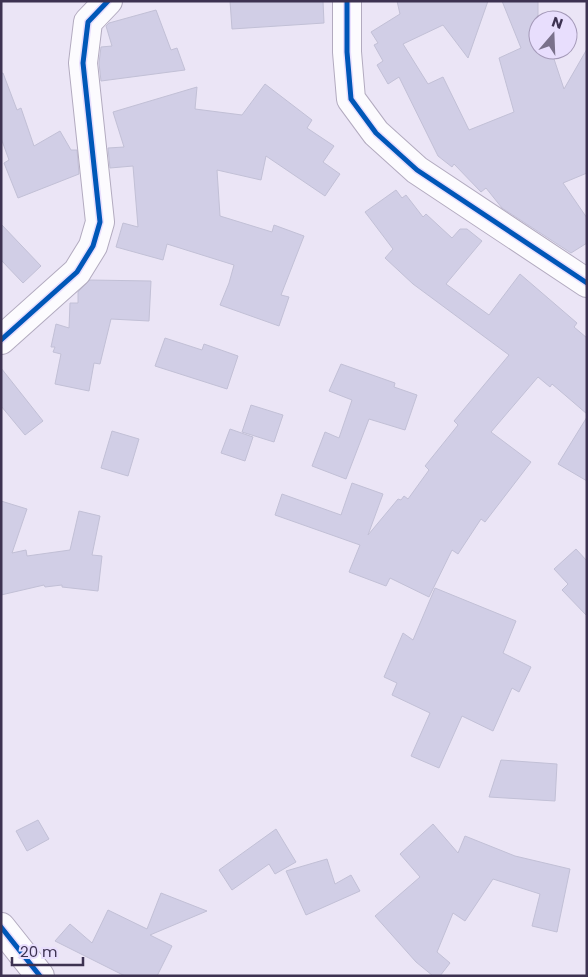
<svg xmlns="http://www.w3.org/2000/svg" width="588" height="977" font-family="Poppins,sans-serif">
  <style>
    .building { fill: #d1cee6; stroke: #c2c0d6 }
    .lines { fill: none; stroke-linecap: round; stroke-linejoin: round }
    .minor-casing { stroke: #b2aabf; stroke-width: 30 }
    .minor { stroke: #fcfbfe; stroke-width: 28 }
    .cycleway-casing { stroke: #e8defd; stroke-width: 8 }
    .cycleway { stroke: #0057b8; stroke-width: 5 }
  </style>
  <rect width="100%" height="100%" fill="#ebe5f6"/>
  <path class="building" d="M230 1H323L324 23 232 29Z
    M397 1H488L468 58 443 25 403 44 428 84 443 77 469 130 514 112 499 58 521 48 502 1H538V50H551L564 89 587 49V173L563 183 587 218V243L571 253 502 208 486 188 481 192 454 164 452 167 438 156 399 77 388 84 377 65 383 61 374 45 378 43 371 32 400 14Z
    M156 10 171 50 177 48 185 70 101 81 99 63 101 47 112 46 106 26 109 23Z
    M1 73H3L17 110 21 108 34 146 60 131 71 150H77L79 174 18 198 4 163 9 160 1 138Z
    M265 84 312 120 307 128 334 146 323 162 340 174 325 196 266 156 261 180 217 170 220 216 272 232 274 225 304 236 281 295 289 297 279 326 220 305 229 283 234 265 167 244 163 260 116 247 123 223 138 227 133 166 110 168 108 148 124 147 113 112 197 87 195 109 242 115Z
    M396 190 402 198 406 195 423 217 426 214 452 238 460 229H467L482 241 446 284 489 315 520 274 577 323 574 327 587 338V414L552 384 550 387 538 377 491 432 531 462 485 522 481 519 458 554 452 550 429 597 390 578 386 586 349 572 360 545 275 515 282 494 341 515 352 483 383 494 368 535 398 499 401 500 404 496 408 499 429 470 425 466 458 425 454 421 509 355 413 284 385 258 393 249 365 212Z
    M1 224 41 266 23 283 1 260Z
    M90 280 151 281 149 321 111 319 100 364 94 363 89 391 55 384 61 354 53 352 55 347H51L56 324 69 328 70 303H78V292Z
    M165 338 202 350 204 344 238 356 227 389 155 366Z
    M341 364 395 383 394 387 417 395 405 430 369 419 346 479 312 466 325 432 339 438 352 400 329 391Z
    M1 368 43 421 25 435 1 406Z
    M251 405 283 415 274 442 242 432Z
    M587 417V481L558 464Z
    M230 429 253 437 245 461 221 453Z
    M112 431 139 439 128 476 101 468Z
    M1 501 27 509 12 553 26 550 27 556 70 550 79 511 100 516 92 555 102 556 98 591 62 587V585L45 587 44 585 1 595Z
    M576 549 587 561V616L562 590 568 584 554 569Z
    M435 588 516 621 503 653 531 667 519 692 512 688 493 731 462 716 439 768 411 756 430 713 392 695 397 683 384 677 403 633 413 640Z
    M501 760 557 764 555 801 489 797Z
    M38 820 49 839 27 851 16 831Z
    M433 824 458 853 465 836 515 856 570 869 557 932 532 926 540 894 493 879 465 921 453 913 437 952 450 963 440 976H433L416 962 375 916 420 877 400 854Z
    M276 829 296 862 275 874 269 864 232 890 219 870Z
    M327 859 335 884 351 875 360 891 306 915 286 871Z
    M161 893 207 911 150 935 172 946 157 976H125L55 941 70 924 92 943 108 910 147 929Z"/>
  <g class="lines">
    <g class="minor-casing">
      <path id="minor" d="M347 1V52L351 99 376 133 417 170 587 283
        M1 340 77 272 93 246 100 222 83 63 88 22 108 1
        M1 927 40 976"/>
    </g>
    <use href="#minor" class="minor"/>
    <g class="cycleway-casing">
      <path id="cycleway" d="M347 1V52L351 99 376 133 417 170 587 283
        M1 340 77 272 93 246 100 222 83 63 88 22 108 1
        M1 927 40 976"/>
    </g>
    <use href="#cycleway" class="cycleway"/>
  </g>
  <rect width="588" height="977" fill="none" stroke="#3d3251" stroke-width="5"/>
  <g transform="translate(553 35) rotate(19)"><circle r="24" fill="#e8defd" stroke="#a499b8"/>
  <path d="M0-4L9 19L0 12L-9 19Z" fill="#7a718b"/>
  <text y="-8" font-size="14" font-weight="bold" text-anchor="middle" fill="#3d3251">N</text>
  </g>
  <path d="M12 957v8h71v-8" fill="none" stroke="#3d3251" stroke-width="2.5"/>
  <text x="20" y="957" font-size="15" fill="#3d3251" stroke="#e8defd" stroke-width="4" paint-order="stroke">20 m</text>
</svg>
